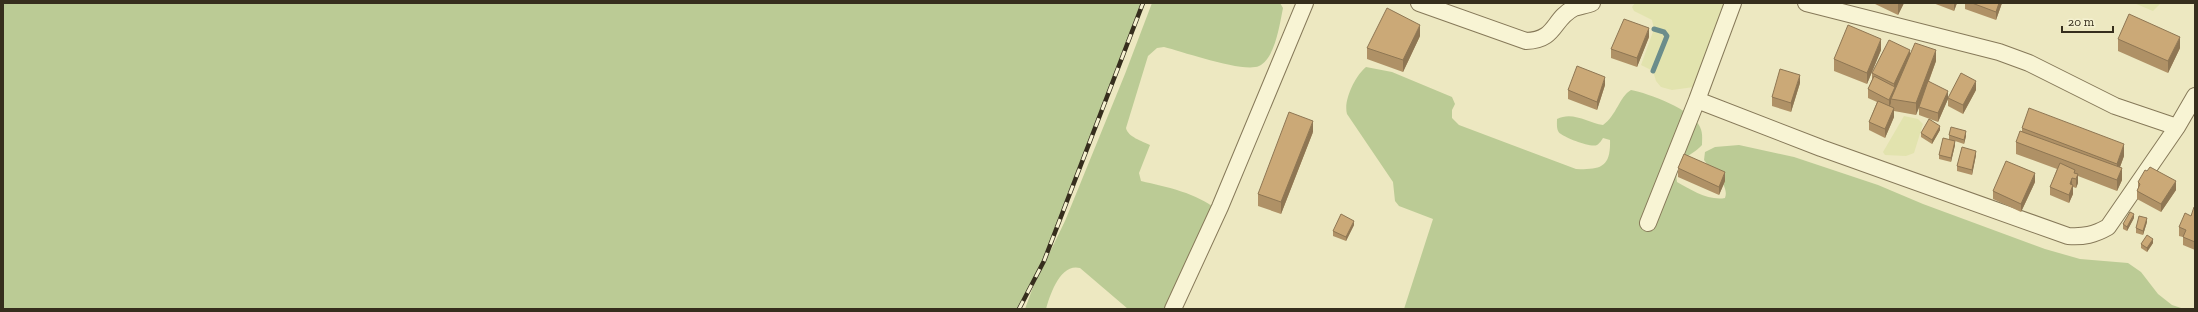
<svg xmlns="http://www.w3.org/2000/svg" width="2198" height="312" font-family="'Zilla Slab',serif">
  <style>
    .farmland { fill: #e2e3ae }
    .green { fill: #bbcb95 }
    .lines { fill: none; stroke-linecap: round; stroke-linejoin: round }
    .stream { stroke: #6b8d8b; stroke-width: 5 }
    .minor-casing { stroke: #867959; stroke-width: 18 }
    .minor { stroke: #f8f4d4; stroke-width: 16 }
    .rail-casing { stroke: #362e1d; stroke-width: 4.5 }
    .rail { stroke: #f5f1d0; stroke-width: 3; stroke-dasharray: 9; stroke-linecap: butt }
    .wall { fill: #af9166 }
    .shaded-wall { fill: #8e7653 }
    .building { fill: #cba977; stroke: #8e7653 }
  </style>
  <rect width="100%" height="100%" fill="#ede8c1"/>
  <path class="farmland" d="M1635 3H1733L1694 87 1672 90 1661 87 1656 81 1653 71 1641 65 1654 29 1652 20 1634 11 1632 7Z
    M2134 3H2161L2153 11Z
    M1904 116 1918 119 1923 124 1914 153 1906 156 1885 155 1883 152Z"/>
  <path class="green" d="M3 3H1143L1044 261 1019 309H3Z
    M1152 3H1280L1283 8C1280 23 1275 59 1259 66 1243 73 1184 52 1164 47L1157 48 1148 56 1126 128C1128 137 1142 141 1150 145L1139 173 1141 181C1167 187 1197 193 1217 210L1171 309H1128L1080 268C1060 263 1050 295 1046 309H1025L1033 287 1065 221 1125 74Z
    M1366 67 1392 72 1452 97 1455 104 1452 110V118L1459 125 1576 169C1600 170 1611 168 1610 140L1603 138C1602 140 1599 144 1597 145 1591 148 1566 138 1561 134 1556 131 1557 124 1557 119 1573 111 1588 123 1603 125 1617 115 1619 97 1631 90 1648 93 1693 110 1700 127 1703 133 1702 139 1702 145 1689 159 1673 158 1677 182 1691 190 1709 201 1725 198 1730 184 1711 171 1704 160L1705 152 1715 147 1739 145 1794 157 1878 185 1923 204 2045 249 2080 259 2128 263 2141 272 2158 294 2172 305 2184 309H1404L1433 219 1399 206 1395 201 1393 182 1347 114C1343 100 1356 75 1366 67Z"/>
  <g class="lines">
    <path class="stream" d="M1653 71 1667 36 1664 32 1654 29"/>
    <g class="minor-casing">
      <path id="minor" d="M1419 3 1526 41C1557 40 1552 19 1574 8 1580 6 1587 5 1592 3
        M1806 3 1999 52 2029 63 2115 106 2177 127
        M1697 100 1821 148 2068 236C2084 237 2094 235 2108 227L2177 127 2195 96
        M1648 223 1697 100 1733 3
        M1173 309 1220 207 1305 3"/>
    </g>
    <use href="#minor" class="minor"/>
    <g class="rail-casing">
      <path id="rail" d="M1019 309 1044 261 1143 3"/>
    </g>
    <use href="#rail" class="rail"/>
  </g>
  <path class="wall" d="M1873 3H1904L1898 15Z
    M1933 3H1957L1954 11Z
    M1965 3H2002L1996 20 1965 9Z
    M1420 36 1403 72 1367 59V48Z
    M1649 37 1637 67 1611 58V49Z
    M2118 39 2180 48 2168 73 2118 51Z
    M1881 50 1867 84 1834 71V59Z
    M1910 54 1936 61 1929 81 1948 99 1938 122 1919 115V108L1916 115 1894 111V117L1885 138 1869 130V122L1877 102 1868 98V89L1872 80V73Z
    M1800 83 1791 112 1772 106V97Z
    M1605 85 1597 110 1568 99V90Z
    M1976 90 1963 114 1948 106V98Z
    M2022 128 2124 156 2120 167 2122 180 2117 191 2078 176V183L2076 188 2073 187V194L2069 203 2050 195V187L2057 169 2016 154V142L2022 131Z
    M1940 130 1932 144 1921 137V133Z
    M1313 132 1281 214 1258 206V194Z
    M1949 135 1966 136 1964 144 1955 141V145L1951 162 1939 159V155L1949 140Z
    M1976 155 1972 175 1957 171V166Z
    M1678 168 1725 181 1719 195 1678 177Z
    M2035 182 2021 212 1993 199V191Z
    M2138 182 2176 190 2161 212 2137 199V191L2138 188Z
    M2195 208V250L2183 245V237L2179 236V227L2191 216Z
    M2134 218 2127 231 2123 229V224Z
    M2147 222 2143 235 2136 233V228Z
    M1354 225 1346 241 1333 236V231Z
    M2153 243 2147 252 2141 248V244Z"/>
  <path class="shaded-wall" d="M1898 3H1904L1898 15Z
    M1954 3H1957L1954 11Z
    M1999 3H2002L1996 20V12Z
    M1420 25V36L1403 72V60Z
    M1649 28V37L1637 67V58Z
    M2180 37V48L2168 73V61Z
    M1881 39V50L1867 84V73Z
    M1910 50V59L1891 99V103L1889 108V100L1894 89V84Z
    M1936 50V61L1919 107 1916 115V103Z
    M1800 75V83L1791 112V103Z
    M1605 77V85L1597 110V102Z
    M1976 81V90L1963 114V105Z
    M1948 91V99L1938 122V113Z
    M1894 108V117L1885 138V129Z
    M1313 121V132L1281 214V202Z
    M1940 126V130L1932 144V140Z
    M1966 131V136L1964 144V140Z
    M1955 141V145L1951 162V158Z
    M2124 144V156L2117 175V164Z
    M1976 151V155L1972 175V170Z
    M2122 168V180L2117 191V180Z
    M1725 172V181L1719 195V187Z
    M2035 173V182L2021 212V204Z
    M2078 174V183L2076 188V179Z
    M2072 178V186L2070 184Z
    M2176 181V190L2161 212V204Z
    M2073 185V194L2069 203V195Z
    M2134 214V218L2127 231V227Z
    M2147 218V222L2143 235V231Z
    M1354 221V225L1346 241V237Z
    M2153 239V243L2147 252V248Z"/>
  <path class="building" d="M1972 3H1999L1996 12Z
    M1387 8 1420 25 1403 60 1367 48Z
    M2129 14 2180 37 2168 61 2118 39Z
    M1624 19 1649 28 1637 58 1611 49Z
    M1848 25 1881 39 1867 73 1834 59Z
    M1889 40 1910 50 1894 84 1872 73Z
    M1915 43 1936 50 1916 103 1891 99Z
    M1577 66 1605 77 1597 102 1568 90Z
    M1780 69 1800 75 1791 103 1772 97Z
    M1961 73 1976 81 1963 105 1948 98Z
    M1874 76 1895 87 1889 100 1868 89Z
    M1928 81 1948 91 1938 113 1919 107Z
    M1878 101 1894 108 1885 129 1869 122Z
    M2029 108 2124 144 2117 164 2022 128Z
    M1289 112 1313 121 1281 202 1258 194Z
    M1929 119 1940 126 1932 140 1921 133Z
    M1951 127 1966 131 1964 140 1949 135Z
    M2020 131 2122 168 2117 180 2016 142Z
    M1943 138 1955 141 1951 158 1939 155Z
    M1962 147 1976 151 1972 170 1957 166Z
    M1684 154 1725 172 1719 187 1678 168Z
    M2006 161 2035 173 2021 204 1993 191Z
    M2060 163 2075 170 2074 173 2078 174 2076 179 2072 178 2070 184 2073 185 2069 195 2050 187Z
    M2150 167 2176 181 2161 204 2137 191 2140 184 2138 182 2145 170 2147 171Z
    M2194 207 2195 208V242L2183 237 2186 230 2179 227 2185 213 2191 216Z
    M2130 212 2134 214 2127 227 2123 224Z
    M1341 214 1354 221 1346 237 1333 231Z
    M2139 216 2147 218 2143 231 2136 228Z
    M2147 235 2153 239 2147 248 2141 244Z"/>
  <rect width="2198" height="312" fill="none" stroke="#362e1d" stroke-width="8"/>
  <path d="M2062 26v6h51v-6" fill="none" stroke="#362e1d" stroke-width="2"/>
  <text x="2068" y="26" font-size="12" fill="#362e1d" stroke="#f5f1d0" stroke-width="3" paint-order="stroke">20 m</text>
</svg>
